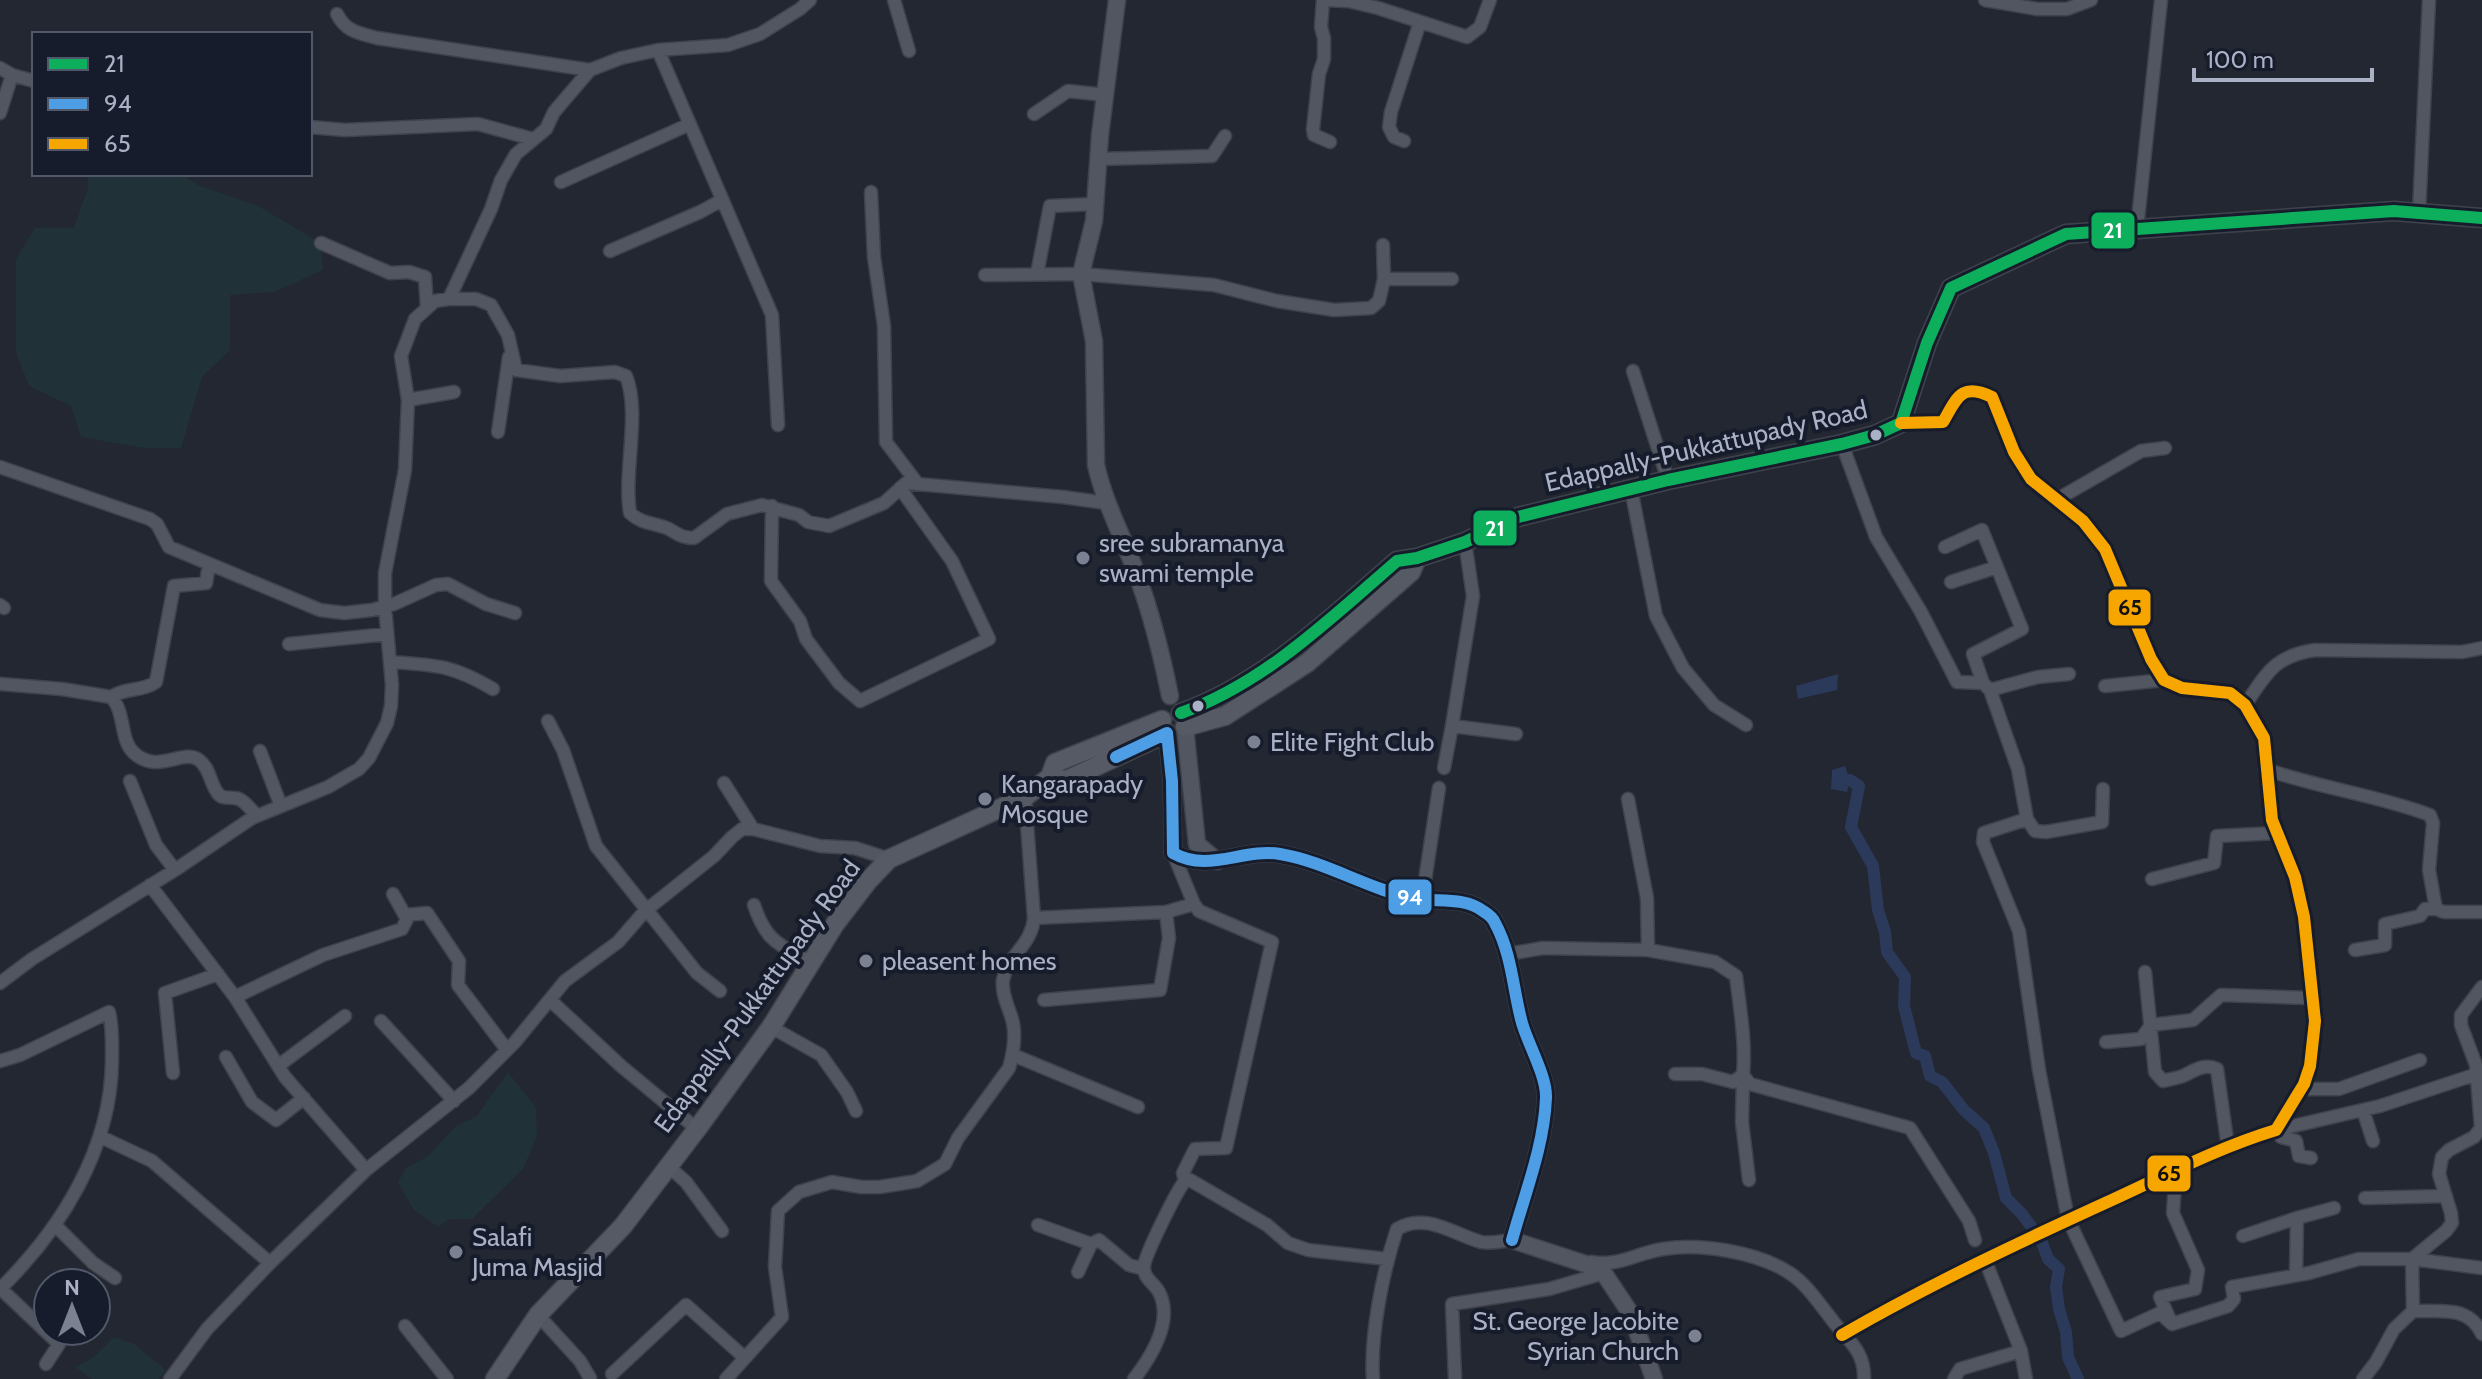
<svg xmlns="http://www.w3.org/2000/svg" width="2482" height="1379" font-family="Cabin,sans-serif">
  <style>
    .green { fill: #203137 }
    .water { fill: #2b395a }
    .lines { fill: none; stroke-linecap: round; stroke-linejoin: round }
    .canal { stroke: #2b395a; stroke-width: 12 }
    .minor-casing { stroke: #3f424a; stroke-width: 15 }
    .tertiary-casing { stroke: #3f424a; stroke-width: 19 }
    .secondary-casing { stroke: #3f424a; stroke-width: 21 }
    .minor { stroke: #525660; stroke-width: 12 }
    .tertiary { stroke: #525660; stroke-width: 16 }
    .secondary { stroke: #565a64; stroke-width: 18 }
    .bus-1-casing { stroke: #161c2b; stroke-width: 18 }
    .bus-2-casing { stroke: #161c2b; stroke-width: 18 }
    .bus-3-casing { stroke: #161c2b; stroke-width: 18 }
    .bus-1 { stroke: #0daf5c; stroke-width: 12 }
    .bus-2 { stroke: #4d9ee5; stroke-width: 12 }
    .bus-3 { stroke: #f7a600; stroke-width: 12 }
    .bus-dot { fill: #aab1c5; stroke: #161c2b; stroke-width: 3 }
    .poi-dot { fill: #7b8191; stroke: #161c2b; stroke-width: 3 }
    .labels { text-anchor: middle; stroke-width: 8; stroke-linejoin: round; paint-order: stroke }
    .street-label { font-size: 26px; fill: #aab1c5; stroke: #161c2b }
    .poi-label { font-size: 26px; fill: #aab1c5; stroke: #161c2b; text-anchor: start }
    .line-badge { stroke: #161c2b; stroke-width: 3 }
    .badge-label { font-size: 22px; text-anchor: middle; font-weight: bold; fill: #fff }
    .pale-badge-label { font-size: 22px; text-anchor: middle; font-weight: bold; fill: #111 }
  </style>
  <rect width="100%" height="100%" fill="#232731"/>
  <path class="green" d="M88 174H181L200 186 258 206 321 243 323 270 274 292 230 295V350L202 377 181 448H144L81 437 71 406 29 386 16 352V259L35 228H74L88 188Z
    M508 1072 536 1108 537 1136 523 1169 472 1219H449L438 1227 413 1209 398 1182 406 1168 428 1156 456 1126 477 1116Z
    M114 1337 134 1344 166 1370 159 1379H92L75 1367 94 1357Z"/>
  <path class="water" d="M1838 674 1837 690 1798 699 1796 686Z
    M1845 766 1850 780 1847 792 1831 789 1832 770Z"/>
  <g class="lines">
    <path class="canal" d="M1850 780 1859 786 1851 827 1873 866 1878 910 1885 932 1887 952 1905 977 1904 1006 1916 1053 1925 1056 1930 1076 1942 1082 1964 1110 1984 1128 1994 1153 2006 1198 2022 1214 2041 1240 2048 1259 2059 1269 2056 1287 2059 1309 2066 1332 2068 1357 2078 1379"/>
    <g class="minor-casing">
      <path id="minor" d="M894 0 909 51
        M1323 0 1321 27 1324 38V59L1319 74 1313 129 1314 135 1330 142
        M1325 0 1348 1 1378 8 1467 37 1480 27 1490 0
        M1985 0 2037 9H2067L2091 0
        M337 14C346 32 359 33 377 38L590 70
        M658 50 772 315 778 425
        M0 68 12 75 34 81
        M0 113 12 75
        M1034 114 1068 91 1106 95
        M310 127 345 130 478 124 533 139
        M1404 141 1394 137 1389 127 1391 112 1420 22
        M1099 159 1212 156 1225 136
        M561 182 690 124
        M871 192 874 257 884 326 886 442 917 483
        M2419 212 2429 0
        M2137 229 2161 0
        M321 243 390 273 409 272 425 277 427 308
        M610 251 700 212 722 200
        M1037 274 1050 206 1095 204
        M985 275 1081 274 1214 285 1277 301 1334 310 1371 308 1379 301 1384 279 1383 245
        M1384 279H1452
        M449 299H476L491 305 508 335 516 370 560 376 615 372 626 376C641 413 623 472 630 513 641 524 656 523 669 529 678 534 682 538 694 538L727 514 762 505 799 515 808 522 829 526 884 503 906 483 1063 497 1106 503
        M1633 371 1668 480
        M408 400 454 392
        M498 432 509 357
        M1842 444 1876 537 1921 612 1957 682 1983 683 1990 690 2018 769 2027 819 2035 831 2046 832 2102 822 2103 789
        M0 467 150 519 157 524 169 547 320 610 344 613 372 610 394 604 436 585 448 584 486 604 515 613
        M1631 489 1656 616 1683 668 1714 705 1746 725
        M2056 500 2141 451 2165 448
        M772 506 771 581 800 621 806 639 839 683 860 701 989 639 952 561 900 488
        M1465 542 1473 596 1452 726 1516 734
        M1945 547 1982 530 2022 629 1973 654 1983 683
        M1951 582 1997 567
        M0 605 4 608
        M289 644 387 634
        M390 662C437 665 452 665 493 689
        M0 684 62 689 111 697C126 712 119 739 134 753 158 775 183 748 199 760 210 768 210 783 217 792 222 801 232 796 239 799 246 802 252 811 257 816
        M2105 686 2164 680
        M1990 690 2038 677 2069 674
        M111 697C126 687 142 692 156 682L174 586 206 583 209 564
        M2245 705C2267 673 2274 656 2315 650L2462 652 2482 648
        M548 721 563 750 596 846 697 973 720 991
        M260 751 281 806
        M1444 768 1452 726
        M2265 769C2319 788 2377 795 2430 815L2433 823 2429 870 2436 909 2444 912H2482
        M130 781 156 845 175 870
        M724 783 753 829 820 846 855 848 889 859
        M1628 799 1647 898 1648 950
        M2027 819 1984 833 1983 842 2019 931 2039 1070 2068 1219 2121 1331 2160 1313 2172 1324 2228 1306 2234 1299 2232 1287 2309 1273 2359 1259H2412L2446 1231 2452 1223 2451 1213 2439 1174 2442 1157 2449 1150 2474 1137 2481 1128 2476 1065 2461 1025V1015L2482 987
        M1173 853 1194 904 1199 911 1272 942 1226 1148 1195 1149 1183 1173 1185 1181
        M2152 879 2214 863 2217 836 2277 833
        M150 885 235 997 285 1077 366 1170
        M1422 900 1439 788
        M754 905C766 942 780 945 811 963
        M405 915 427 913 459 961 458 985 507 1050
        M1034 918 1166 912 1194 904
        M2355 950 2385 945V924L2420 916 2425 909H2436
        M1508 954 1543 948 1648 950 1715 962 1736 976C1740 1009 1746 1042 1743 1075L1750 1084 1910 1128 1969 1221 1975 1240
        M2145 972 2155 1072 2163 1081C2170 1079 2179 1078 2185 1075 2195 1070 2205 1063 2217 1069L2228 1147
        M0 983 32 959 175 870 252 818 328 787 359 769 369 758 387 723 391 706 392 685 385 607V573L405 470 408 400 401 356 415 319 435 301 449 299 491 209 501 180 516 154 546 129 554 112 590 70 621 58 658 50 728 45 760 34 800 9 810 0
        M235 997 323 955 402 929 407 919 393 894
        M550 1000 621 1066 697 1129
        M1044 1000 1160 990 1169 938 1166 912
        M381 1021 454 1101
        M771 1027 821 1055 847 1092 856 1111
        M2106 1042 2141 1039 2151 1025 2193 1020 2221 995 2312 998
        M1013 1055 1138 1107
        M226 1057 252 1102 276 1120 304 1098
        M0 1061 20 1055 109 1012C113 1028 112 1045 112 1061 111 1150 61 1229 0 1289
        M278 1066 345 1016
        M173 1073 165 993 218 974
        M1675 1074H1702L1733 1082 1743 1075
        M1743 1075 1742 1122 1749 1180
        M2301 1089H2339L2420 1060
        M2363 1110 2373 1141
        M2276 1130 2380 1106 2477 1074
        M2276 1130 2281 1137 2296 1141 2299 1156 2311 1158
        M101 1137 152 1161 270 1263
        M667 1165 686 1182 722 1231
        M2365 1198 2446 1196
        M55 1225 93 1263 115 1278
        M1038 1225 1091 1244 1099 1240 1129 1265 1144 1269
        M2243 1236 2297 1218
        M1985 1260 2021 1351 2026 1379
        M1591 1262C1619 1267 1636 1253 1663 1249 1701 1243 1756 1252 1788 1272 1805 1282 1818 1302 1830 1317 1846 1340 1865 1349 1864 1379
        M1078 1272 1091 1244
        M2296 1275 2297 1218 2334 1208
        M1 1289 59 1344 46 1364
        M2413 1311 2412 1259 2482 1268
        M538 1315 580 1361 590 1378
        M2170 1320 2160 1297 2195 1289 2198 1270 2173 1213 2176 1170
        M405 1326 447 1379
        M1842 1335C1930 1284 2022 1241 2114 1199 2168 1174 2220 1147 2276 1130L2304 1084 2310 1066 2315 1021 2304 917 2295 877 2272 820 2264 738 2245 705 2230 693 2182 688 2164 680 2151 659 2105 549 2083 521 2031 479 2014 452 1992 397C1961 382 1957 398 1943 422L1901 423
        M612 1374 686 1305 745 1358
        M170 1379 207 1329 270 1263 366 1170 469 1088 515 1042 565 981 618 942 645 911 714 856 732 837 742 829H753
        M726 1379 782 1317 775 1267 778 1211 799 1192 832 1182 861 1187H880L917 1181 945 1164 958 1138 1009 1068C1013 1054 1016 1038 1013 1023 1010 1009 1001 995 1003 980 1007 956 1032 945 1034 918L1025 797
        M1134 1379C1151 1357 1174 1321 1159 1292 1154 1283 1143 1278 1144 1266 1145 1255 1177 1190 1185 1181L1190 1180 1267 1225 1288 1243 1308 1250 1387 1259
        M1373 1379C1370 1335 1383 1271 1397 1229 1426 1212 1453 1234 1481 1242 1490 1244 1502 1241 1512 1240
        M1455 1379 1452 1304 1549 1289 1604 1273
        M1954 1379 1960 1369 2021 1351
        M2363 1379 2376 1362 2394 1329 2413 1311C2441 1312 2469 1305 2482 1334"/>
    </g>
    <g class="tertiary-casing">
      <path id="tertiary" d="M1117 0 1100 135 1094 221 1081 274 1094 341 1096 465C1103 496 1116 523 1128 552 1148 599 1160 646 1170 696
        M1185 727 1197 844 1217 861
        M1167 733 1172 781 1173 853C1208 873 1243 848 1280 854 1328 862 1370 891 1418 899 1439 902 1465 897 1483 911 1488 914 1493 918 1495 923 1512 954 1513 990 1522 1023 1528 1044 1547 1077 1546 1098 1544 1146 1525 1193 1512 1240L1601 1269 1631 1314 1654 1379"/>
    </g>
    <g class="secondary-casing">
      <path id="secondary" d="M1181 713C1265 683 1331 618 1397 561L1417 558 1465 542 1518 517 1668 480 1842 444 1875 435 1901 423 1927 343 1951 288 2066 234 2394 211 2482 218
        M1185 727 1225 716 1307 663 1411 572 1417 558
        M1050 777 1067 780 1167 733
        M495 1379 538 1315 623 1226 697 1129 771 1027 835 924 868 881 889 859 1025 797 1050 777 1055 763 1162 720"/>
    </g>
    <use href="#minor" class="minor"/>
    <use href="#tertiary" class="tertiary"/>
    <use href="#secondary" class="secondary"/>
    <g class="bus-1-casing">
      <path id="bus-1" d="M1181 713C1265 683 1331 618 1397 561L1417 558 1465 542 1518 517 1668 480 1842 444 1875 435 1901 423 1927 343 1951 288 2066 234 2394 211 2482 218"/>
    </g>
    <g class="bus-2-casing">
      <path id="bus-2" d="M1116 757 1167 733 1172 781 1173 853C1208 873 1243 848 1280 854 1328 862 1370 891 1418 899 1439 902 1465 897 1483 911 1488 914 1493 918 1495 923 1512 954 1513 990 1522 1023 1528 1044 1547 1077 1546 1098 1544 1146 1525 1193 1512 1240"/>
    </g>
    <g class="bus-3-casing">
      <path id="bus-3" d="M1842 1335C1930 1284 2022 1241 2114 1199 2168 1174 2220 1147 2276 1130L2304 1084 2310 1066 2315 1021 2304 917 2295 877 2272 820 2264 738 2245 705 2230 693 2182 688 2164 680 2151 659 2105 549 2083 521 2031 479 2014 452 1992 397C1961 382 1957 398 1943 422L1901 423"/>
    </g>
    <use href="#bus-1" class="bus-1"/>
    <use href="#bus-2" class="bus-2"/>
    <use href="#bus-3" class="bus-3"/>
  </g>
  <g class="bus-dot">
    <circle cx="1876" cy="435" r="7"/>
    <circle cx="1198" cy="706" r="7"/>
  </g>
  <g class="poi-dot">
    <circle cx="1083" cy="558" r="8"/>
    <circle cx="1254" cy="742" r="8"/>
    <circle cx="985" cy="799" r="8"/>
    <circle cx="866" cy="961" r="8"/>
    <circle cx="456" cy="1252" r="8"/>
    <circle cx="1695" cy="1336" r="8"/>
  </g>
  <g class="labels">
    <g class="street-label">
      <text transform="translate(1706 446) rotate(-13)" y="9">Edappally-Pukkattupady Road</text>
      <text transform="translate(757 996) rotate(-54)" y="9">Edappally-Pukkattupady Road</text>
    </g>
    <g class="poi-label">
      <text x="1099" y="552">sree subramanya<tspan x="1099" dy="30">swami temple</tspan></text>
      <text x="1270" y="751">Elite Fight Club</text>
      <text x="1001" y="793">Kangarapady<tspan x="1001" dy="30">Mosque</tspan></text>
      <text x="882" y="970">pleasent homes</text>
      <text x="472" y="1246">Salafi<tspan x="472" dy="30">Juma Masjid</tspan></text>
      <text x="1679" y="1330" text-anchor="end">St. George Jacobite<tspan x="1679" dy="30">Syrian Church</tspan></text>
    </g>
  </g>
  <g class="line-badge">
    <rect x="2090" y="211" width="46" height="39" rx="8" fill="#0daf5c"/>
    <rect x="1472" y="509" width="46" height="38" rx="8" fill="#0daf5c"/>
    <rect x="2107" y="588" width="45" height="39" rx="8" fill="#f7a600"/>
    <rect x="1387" y="878" width="46" height="38" rx="8" fill="#4d9ee5"/>
    <rect x="2146" y="1154" width="46" height="39" rx="8" fill="#f7a600"/>
  </g>
  <g class="badge-label">
    <text x="2113" y="238">21</text>
    <text x="1495" y="536">21</text>
    <text x="1410" y="905">94</text>
  </g>
  <g class="pale-badge-label">
    <text x="2130" y="615">65</text>
    <text x="2169" y="1181">65</text>
  </g>
  <rect x="32" y="32" width="280" height="144" fill="#161c2b" stroke="#515869" stroke-width="2"/>
  <rect x="48" y="58" width="40" height="12" fill="#0daf5c" stroke="#515869" stroke-width="2"/>
  <text x="104" y="72" font-size="24" fill="#aab1c5">21</text>
  <rect x="48" y="98" width="40" height="12" fill="#4d9ee5" stroke="#515869" stroke-width="2"/>
  <text x="104" y="112" font-size="24" fill="#aab1c5">94</text>
  <rect x="48" y="138" width="40" height="12" fill="#f7a600" stroke="#515869" stroke-width="2"/>
  <text x="104" y="152" font-size="24" fill="#aab1c5">65</text>
  <g transform="translate(72 1307)"><circle r="38" fill="#161c2b" stroke="#515869" stroke-width="2"/>
  <path d="M0-6L14 30L0 20L-14 30Z" fill="#7b8191"/>
  <text y="-12" font-size="22" font-weight="bold" text-anchor="middle" fill="#aab1c5">N</text>
  </g>
  <path d="M2194 68v12h178v-12" fill="none" stroke="#aab1c5" stroke-width="4"/>
  <text x="2206" y="68" font-size="24" fill="#aab1c5" stroke="#161c2b" stroke-width="6" paint-order="stroke">100 m</text>
</svg>
